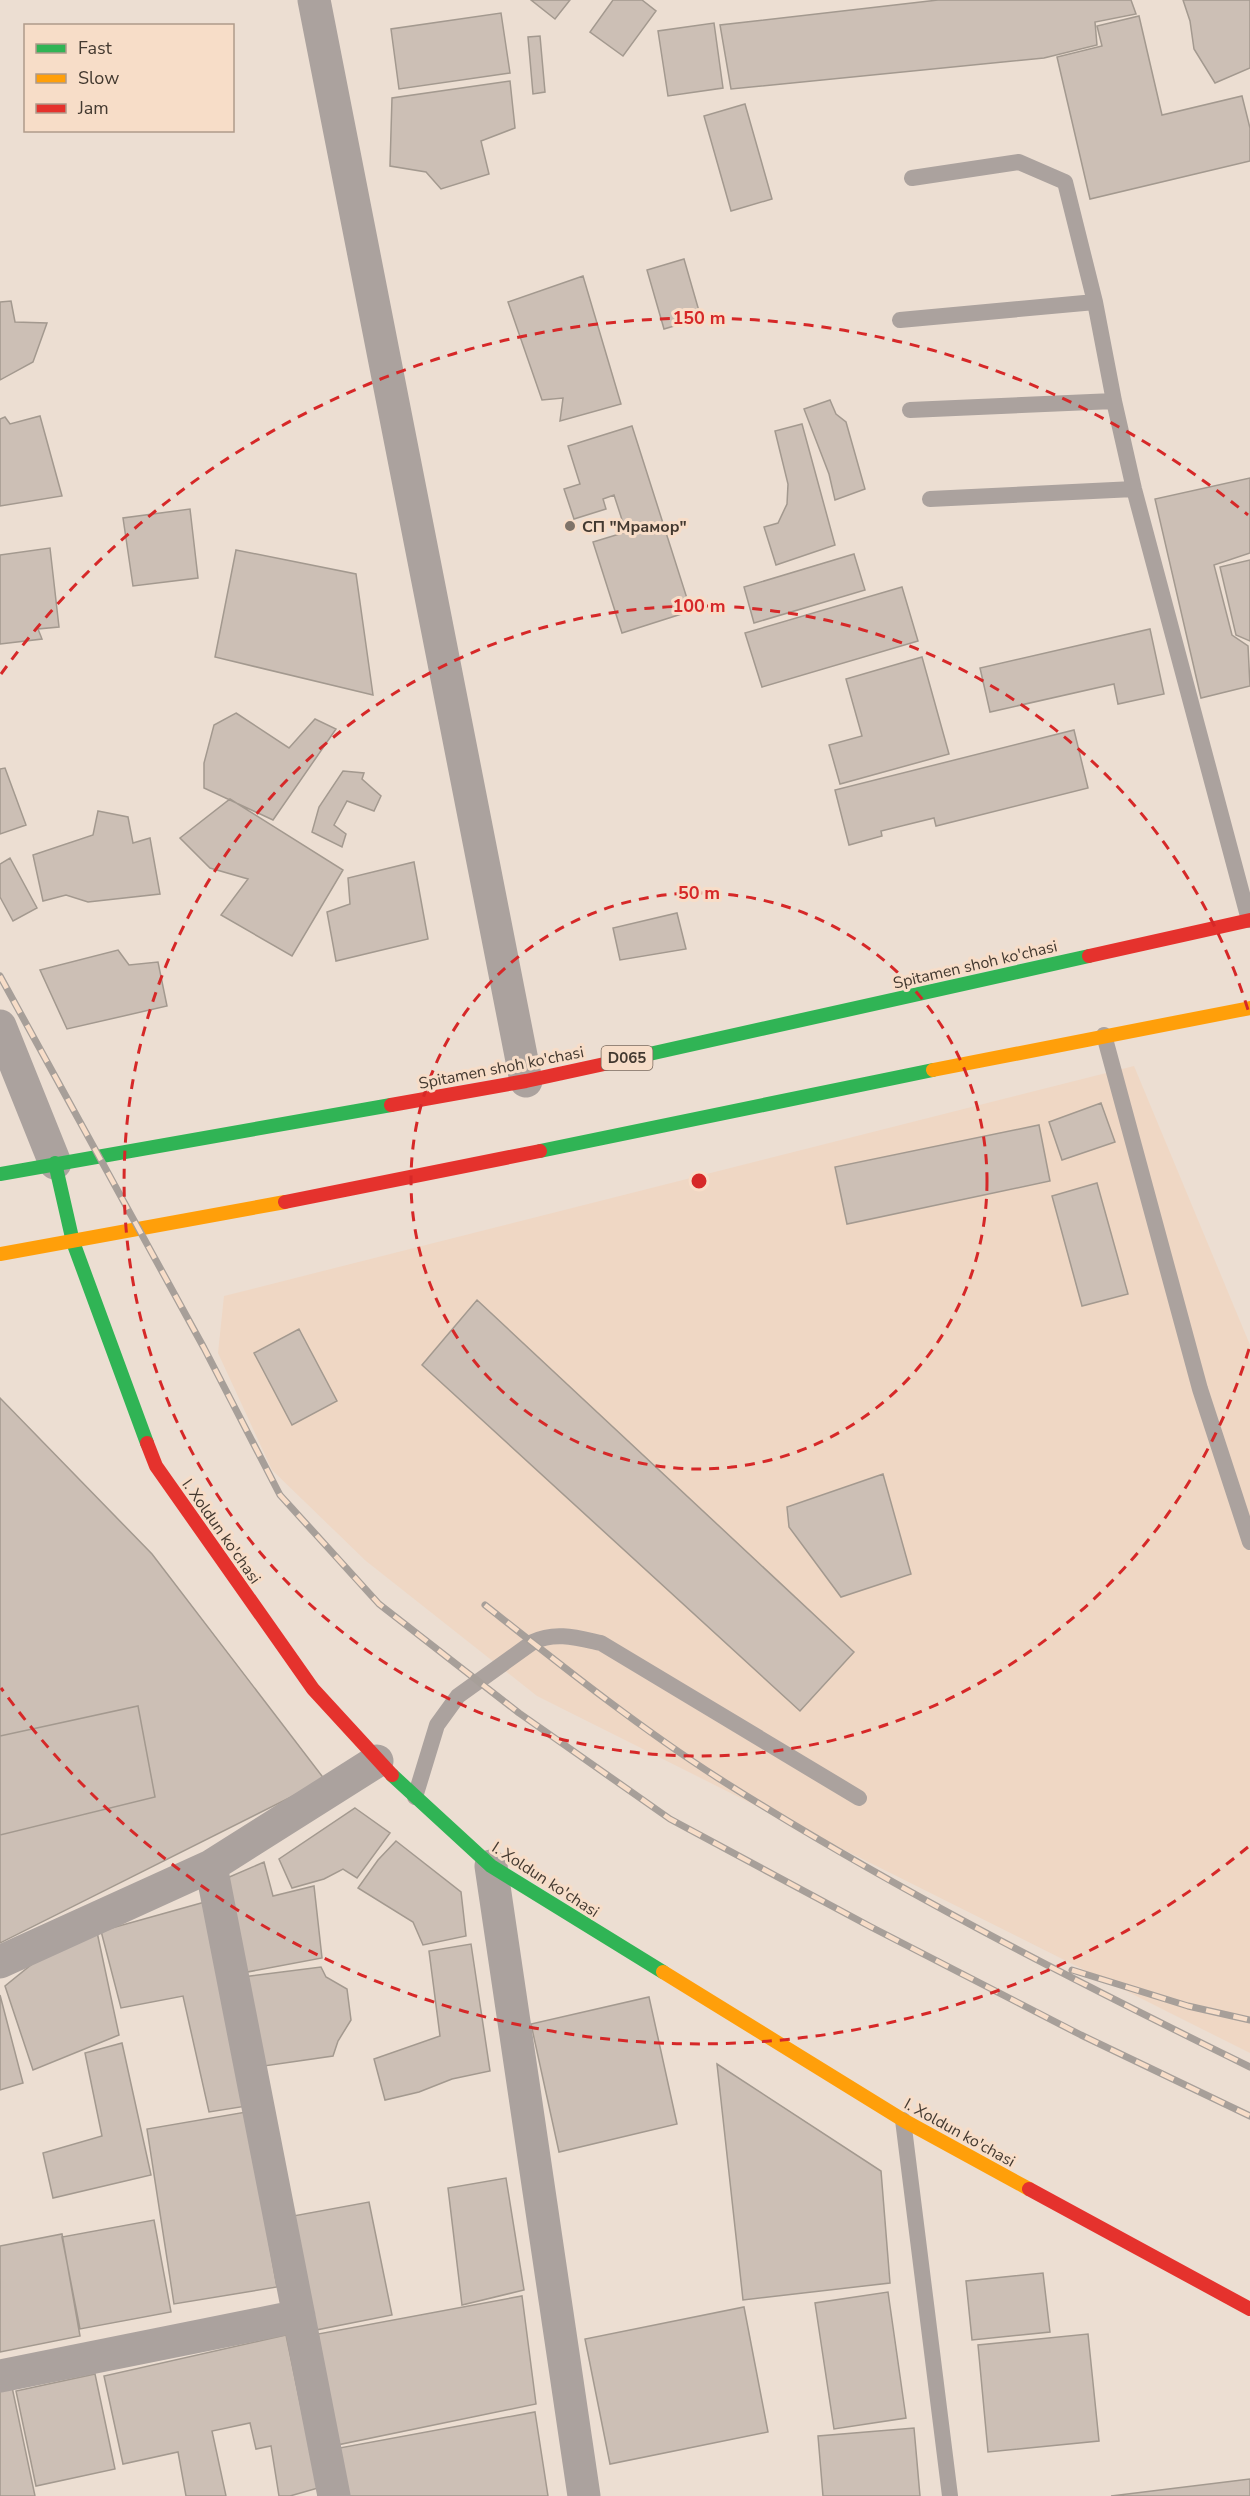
<svg xmlns="http://www.w3.org/2000/svg" width="1250" height="2496" font-family="'Nunito Sans',sans-serif">
  <style>
    .built { fill: #efd7c4 }
    .building { fill: #ccbfb5; stroke: #a3998f; stroke-width: 1.5 }
    .lines { fill: none; stroke-linecap: round; stroke-linejoin: round }
    .lane { stroke: #aba29e; stroke-width: 16 }
    .street { stroke: #aba29e; stroke-width: 33 }
    .fast { stroke: #30b455; stroke-width: 14 }
    .slow { stroke: #ff9f0a; stroke-width: 14 }
    .jam { stroke: #e5322d; stroke-width: 14 }
    .rail-casing { stroke: #a79f99; stroke-width: 7 }
    .rail { stroke: #f7ddc8; stroke-width: 4.5; stroke-dasharray: 14; stroke-linecap: butt }
    .ring { fill: none; stroke: #d62828; stroke-width: 3; stroke-dasharray: 10 8 }
    .poi-dot { fill: #7e7369; stroke: #f7ddc8; stroke-width: 2 }
    .labels { text-anchor: middle; stroke-width: 6; stroke-linejoin: round; paint-order: stroke }
    .shield { fill: #f7ddc8; stroke: #796a5e; stroke-width: 1.5 }
    .shield-label { font-size: 15px; font-weight: bold; fill: #433930 }
    .poi-label { font-size: 16px; font-weight: bold; fill: #433930; stroke: #f7ddc8; text-anchor: start }
    .street-label { font-size: 16px; fill: #433930; stroke: #f7ddc8 }
    .centre { fill: #d62828; stroke: #f7ddc8; stroke-width: 3 }
    .ring-label { font-size: 18px; text-anchor: middle; font-weight: bold; fill: #d62828; stroke: #f7ddc8; stroke-width: 6; stroke-linejoin: round; paint-order: stroke }
  </style>
  <rect width="100%" height="100%" fill="#ecded2"/>
  <path class="built" d="M1134 1066 1250 1345V2053L537 1696 366 1561 272 1470 218 1353 224 1296Z"/>
  <path class="building" d="M531 0H570L555 19Z
    M613 0H642L656 11 623 56 590 32Z
    M938 0H1131L1136 14 1095 22 1097 45 1044 58 731 89 720 25Z
    M1183 0H1250V68L1215 83 1194 49 1190 21Z
    M501 13 510 73 399 89 391 29Z
    M1139 16 1162 115 1242 96 1250 128V161L1090 199 1057 57 1102 46 1097 26Z
    M714 23 723 88 668 96 658 31Z
    M540 36 545 92 533 94 528 37Z
    M510 81 515 128 481 141 489 174 441 189 426 172 390 166 392 98Z
    M745 104 772 199 731 211 704 116Z
    M684 259 701 318 664 329 647 270Z
    M583 276 621 404 560 421 563 398 542 400 508 302Z
    M11 301 15 322 47 323 33 362 0 380V302Z
    M830 400 836 414 846 422 865 489 835 500 829 474 804 409Z
    M40 416 62 496 0 506V419L5 417 10 424Z
    M802 424 835 545 776 565 764 527 778 523 787 504 788 484 775 431Z
    M632 426 691 611 622 633 593 542 626 532 614 495 603 499 606 509 574 519 564 489 580 484 568 446Z
    M1250 478V553L1214 565 1232 635 1248 646 1250 686 1201 698 1155 499Z
    M190 509 198 578 133 586 123 518Z
    M50 548 59 627 38 629 42 639 0 644V555Z
    M236 550 356 574 373 695 215 657Z
    M854 554 865 590 754 623 744 587Z
    M1250 560V641L1236 635 1220 567Z
    M902 587 918 641 762 687 745 633Z
    M1150 629 1164 694 1118 704 1114 684 990 712 980 668Z
    M922 657 949 754 840 784 829 745 862 736 846 679Z
    M236 713 289 748 315 719 336 729 273 820 204 788V763L214 725Z
    M1074 730 1088 788 936 826 934 818 881 831 882 836 849 845 835 790Z
    M5 768 26 825 0 834V769Z
    M343 771 364 773 362 779 381 796 374 811 347 801 334 825 346 834 342 847 312 832 319 807Z
    M230 799 343 870 292 956 221 915 248 879 210 868 180 838Z
    M98 811 128 817 133 843 150 838 160 894 88 902 66 895 43 901 33 855 93 835Z
    M10 858 37 908 13 921 0 897V864Z
    M414 862 428 939 336 961 327 912 350 904 348 878Z
    M677 913 686 949 620 960 613 928Z
    M118 950 129 965 158 962 167 1006 67 1029 40 970Z
    M1101 1103 1115 1142 1062 1160 1049 1122Z
    M1039 1125 1050 1181 847 1224 835 1167Z
    M1097 1183 1128 1294 1082 1306 1052 1196Z
    M477 1300 854 1652 800 1711 422 1365Z
    M299 1329 337 1401 292 1425 254 1353Z
    M0 1398 152 1554 325 1780 0 1943Z
    M883 1474 911 1574 841 1597 789 1527 787 1507Z
    M138 1706 155 1797 0 1835V1736Z
    M355 1808 390 1833 357 1878 343 1869 324 1879 292 1888 279 1859Z
    M396 1841 461 1892 466 1936 423 1945 413 1922 358 1888 378 1860Z
    M264 1862 273 1896 314 1886 322 1958 242 1973 227 1878Z
    M212 1900 247 2106 209 2112 183 1996 121 2008 101 1931Z
    M97 1932 119 2035 33 2070 5 1986 52 1948Z
    M471 1944 490 2071 452 2079 419 2092 385 2100 374 2059 440 2036 429 1951Z
    M321 1967 326 1977 347 1989 351 2020 338 2041 333 2056 264 2066 243 1977Z
    M0 1995 23 2083 0 2090Z
    M649 1997 677 2124 559 2152 531 2024Z
    M122 2043 151 2175 53 2198 43 2153 102 2136 85 2053Z
    M717 2064 881 2171 890 2283 743 2300Z
    M246 2112 277 2287 174 2304 147 2129Z
    M506 2178 524 2290 462 2305 448 2188Z
    M369 2202 392 2315 316 2330 293 2216Z
    M154 2220 171 2312 80 2329 62 2237Z
    M62 2234 80 2336 0 2352V2246Z
    M1043 2273 1050 2332 972 2340 966 2281Z
    M888 2292 906 2418 834 2429 815 2303Z
    M522 2296 536 2404 337 2445 318 2334Z
    M744 2307 768 2432 610 2464 585 2339Z
    M1088 2334 1099 2441 988 2452 978 2345Z
    M286 2335 318 2488 290 2496H279L271 2446 256 2449 250 2423 212 2431 226 2496H186L178 2452 123 2464 104 2376Z
    M95 2374 115 2469 36 2486 16 2391Z
    M12 2387 35 2496H0V2389Z
    M535 2412 548 2496H344L334 2449Z
    M914 2428 920 2496H823L818 2436Z
    M1250 2479V2496H1111Z"/>
  <g class="lines">
    <path class="lane" d="M912 178 1019 162 1065 182 1095 302 1114 401 1134 489 1249 920
      M900 320 1095 302
      M910 410 1114 401
      M930 499 1134 489
      M1104 1035 1200 1389 1250 1542
      M415 1797 437 1725 458 1696 533 1642C555 1631 578 1638 601 1643L859 1798
      M903 2120 950 2496"/>
    <path class="street" d="M314 0 526 1081
      M0 1026 55 1163
      M211 1866 334 2496
      M491 1866 584 2496
      M0 1962 211 1866 377 1761
      M0 2376 299 2316"/>
    <path class="fast" d="M609 1063 1089 956
      M540 1151 933 1070
      M55 1163 73 1242 147 1443
      M0 1174 391 1105
      M392 1775 491 1866 663 1972"/>
    <path class="slow" d="M933 1070 1250 1008
      M0 1254 285 1202
      M663 1972 903 2120 1029 2189"/>
    <path class="jam" d="M1089 956 1250 920
      M391 1105 526 1081 609 1063
      M285 1202 540 1151
      M147 1443 156 1466 313 1689 392 1775
      M1029 2189 1250 2309"/>
    <g class="rail-casing">
      <path id="rail" d="M0 976 204 1348 280 1495 379 1604 519 1713 670 1819 871 1927 1081 2035 1250 2116
        M485 1605C561 1665 637 1726 718 1778 888 1886 1069 1978 1250 2067
        M1072 1970 1188 2006 1250 2020"/>
    </g>
    <use href="#rail" class="rail"/>
  </g>
  <g class="ring">
    <circle cx="699" cy="1181" r="288"/>
    <path d="M1249 1349A575 575 0 1 1 1249 1013"/>
    <path d="M1248 1847A863 863 0 0 1 1 1688M1 674A863 863 0 0 1 1248 515"/>
  </g>
  <circle class="poi-dot" cx="570" cy="526" r="6"/>
  <g class="labels">
    <rect class="shield" x="601.5" y="1046" width="51" height="24" rx="4.5"/>
    <g class="shield-label">
      <text x="627" y="1063">D065</text>
    </g>
    <g class="poi-label">
      <text x="582" y="532">СП "Мрамор"</text>
    </g>
    <g class="street-label">
      <text transform="translate(975 964) rotate(-13)" y="6">Spitamen shoh ko'chasi</text>
      <text transform="translate(501 1067) rotate(-11)" y="6">Spitamen shoh ko'chasi</text>
      <text transform="translate(222 1531) rotate(55)" y="6">I. Xoldun ko'chasi</text>
      <text transform="translate(546 1879) rotate(33)" y="6">I. Xoldun ko'chasi</text>
      <text transform="translate(960 2132) rotate(29)" y="6">I. Xoldun ko'chasi</text>
    </g>
  </g>
  <circle cx="699" cy="1181" r="9" class="centre"/>
  <g class="ring-label">
    <text x="699" y="324">150 m</text>
    <text x="699" y="612">100 m</text>
    <text x="699" y="899">50 m</text>
  </g>
  <rect x="24" y="24" width="210" height="108" fill="#f7ddc8" stroke="#af9b8b" stroke-width="1.5"/>
  <rect x="36" y="44" width="30" height="9" fill="#30b455" stroke="#af9b8b" stroke-width="1.5"/>
  <text x="78" y="54" font-size="18" fill="#433930">Fast</text>
  <rect x="36" y="74" width="30" height="9" fill="#ff9f0a" stroke="#af9b8b" stroke-width="1.5"/>
  <text x="78" y="84" font-size="18" fill="#433930">Slow</text>
  <rect x="36" y="104" width="30" height="9" fill="#e5322d" stroke="#af9b8b" stroke-width="1.5"/>
  <text x="78" y="114" font-size="18" fill="#433930">Jam</text>
</svg>
